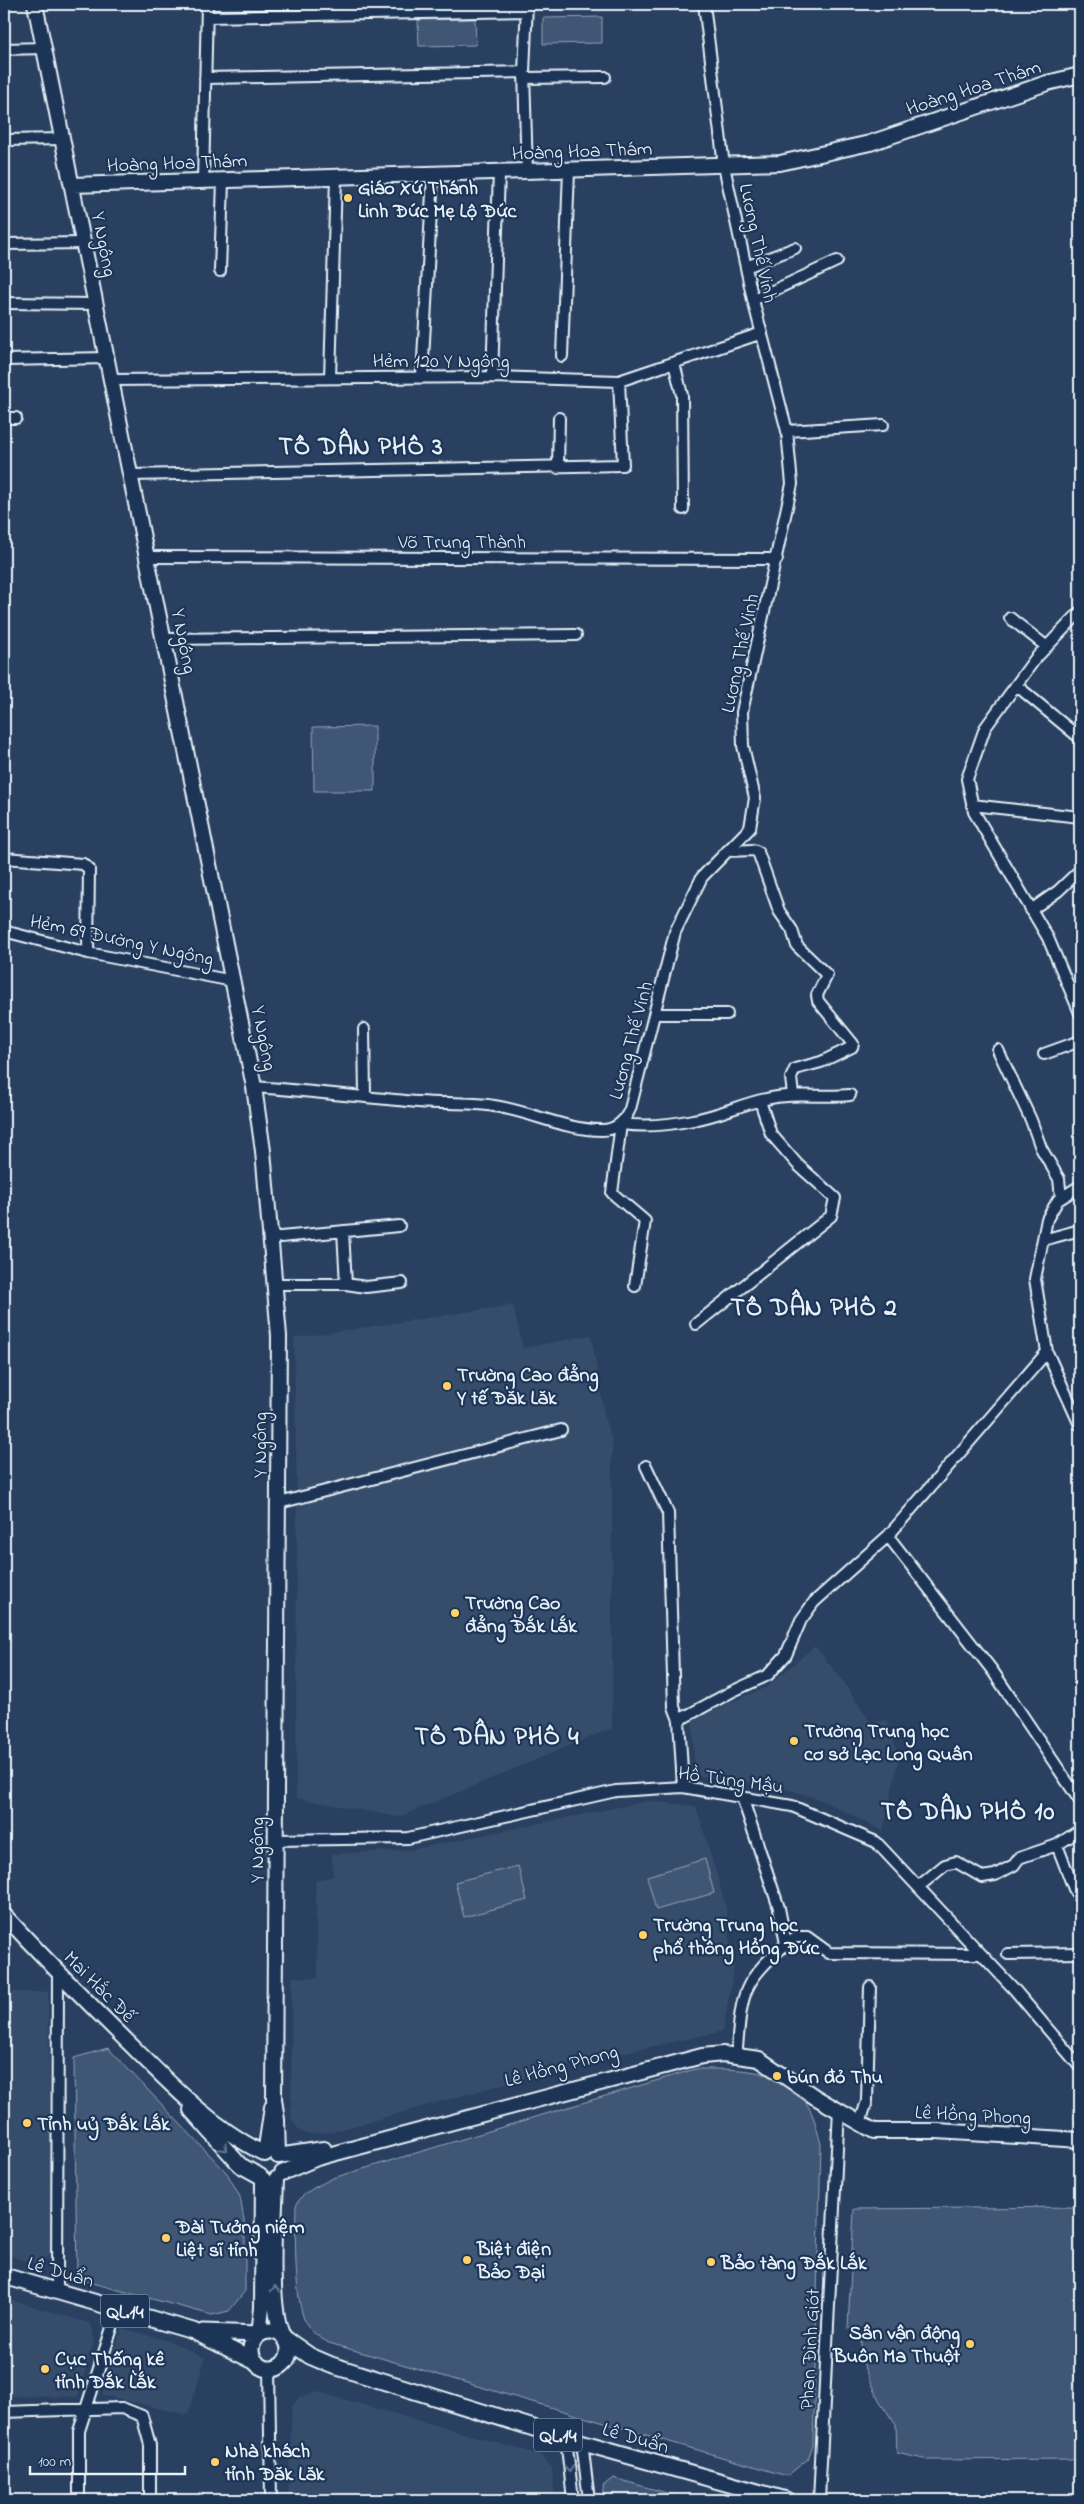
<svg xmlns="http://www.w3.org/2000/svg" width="1084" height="2504" font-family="'Indie Flower',sans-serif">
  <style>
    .built { fill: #364d6b }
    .green { fill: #415774; stroke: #94a4b6 }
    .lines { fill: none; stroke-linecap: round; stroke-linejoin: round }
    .street-casing { stroke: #e8f1f8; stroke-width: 14 }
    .secondary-casing { stroke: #e8f1f8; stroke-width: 18 }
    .primary-casing { stroke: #e8f1f8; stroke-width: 19 }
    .street { stroke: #1d3557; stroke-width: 10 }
    .secondary { stroke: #1d3557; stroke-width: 14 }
    .primary { stroke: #1d3557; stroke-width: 15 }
    .oneway { stroke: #64778f }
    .poi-dot { fill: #ffd166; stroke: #1d3557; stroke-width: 2 }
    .labels { text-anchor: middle; stroke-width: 4.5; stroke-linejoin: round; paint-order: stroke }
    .shield { fill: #1d3557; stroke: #abb9c8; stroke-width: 1 }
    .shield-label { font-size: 19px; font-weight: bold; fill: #e8f1f8 }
    .street-label { font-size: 20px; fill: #e8f1f8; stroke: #1d3557 }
    .poi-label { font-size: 20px; font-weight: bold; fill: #e8f1f8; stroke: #1d3557; text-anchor: start }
    .district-label { font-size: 25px; font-weight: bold; letter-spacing: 1px; fill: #e8f1f8; stroke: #1d3557 }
  </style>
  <rect width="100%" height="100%" fill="#294061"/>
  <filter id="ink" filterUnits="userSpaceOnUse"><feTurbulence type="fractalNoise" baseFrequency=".02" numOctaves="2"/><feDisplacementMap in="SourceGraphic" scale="10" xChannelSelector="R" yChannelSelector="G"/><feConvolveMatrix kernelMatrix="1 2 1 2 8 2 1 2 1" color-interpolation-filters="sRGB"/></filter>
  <g filter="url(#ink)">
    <path class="built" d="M513 1305 523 1348 591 1335 606 1424 612 1439V1728L399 1817 296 1798 297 1499 294 1338Z
      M815 1646 842 1680 871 1723 887 1720 899 1758 883 1831 824 1801 781 1787 694 1775 693 1718 767 1687Z
      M648 1801 696 1806 725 1903 734 1967 723 2031 586 2061 332 2132 306 2134 299 2130 291 2118 292 1977 318 1978 315 1881 333 1876 332 1854 410 1850Z
      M4 1992H48L51 2253 39 2265 4 2254Z
      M4 2298 89 2323 92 2327 94 2341 78 2397 4 2396Z
      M122 2328 172 2342 205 2358 188 2415 102 2395Z
      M318 2392 540 2455 552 2468 555 2500H288L292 2407 299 2397Z"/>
    <path class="green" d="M602 17V43L543 44V18Z
      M475 19 476 45 419 46 418 20Z
      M375 726V791H314L313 727Z
      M705 1859 714 1893 656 1910 647 1876Z
      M518 1866 527 1900 464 1917 455 1882Z
      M108 2048 227 2173 240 2197 245 2226V2291L229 2311 212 2315 77 2279 74 2058Z
      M695 2069C739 2069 791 2066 812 2114 816 2123 818 2134 821 2144L813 2445 808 2459 787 2476 329 2343C320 2338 312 2333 306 2323 294 2302 295 2233 296 2206 301 2192 320 2185 333 2178Z
      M1080 2207V2459L928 2460 897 2453 896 2425 879 2400 862 2360 860 2329 848 2328 854 2209Z
      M613 2478 692 2500H605L603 2486Z"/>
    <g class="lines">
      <g class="street-casing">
        <path id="street" d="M527 4 524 72 527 172
          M207 17 526 11
          M4 49 45 48
          M205 78 524 72
          M524 78 605 77
          M4 140 64 139
          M203 181 207 4
          M4 244 84 243
          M746 267 795 248
          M220 271 223 181
          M753 300 837 261
          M4 303 96 304
          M562 356 569 170
          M4 360 107 358
          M674 363 682 395 683 509
          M492 377 499 172
          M330 378 336 177
          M422 378 433 174
          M112 380 492 377 619 381 762 333
          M4 418H16
          M787 431 883 425
          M558 468 559 418
          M131 475 623 465 619 381
          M147 557 777 559
          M1080 612 1035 659 985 728 967 779 974 812 1048 938 1080 1013
          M1010 618 1047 647
          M164 639 576 635
          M1016 685 1080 738
          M972 805 1080 817
          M727 851 753 850 758 852 779 911 792 930 797 946 827 975 817 995 818 1001 853 1044 852 1047 821 1062 795 1069 791 1078 793 1095
          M4 858 83 864 89 869 88 953
          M1031 910 1058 891 1080 870
          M4 931 88 953 233 981
          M656 1014H727
          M364 1029 365 1095
          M998 1050 1031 1120 1041 1148 1059 1179 1061 1198
          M1044 1054 1080 1041
          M254 1087C309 1091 363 1097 418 1102 443 1104 469 1102 494 1106 530 1111 564 1130 602 1130 616 1130 625 1121 630 1109L675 932 702 877 750 828 755 798 743 746 742 712 792 484 787 431 753 300 724 166 704 4
          M1080 1186 1058 1200 1047 1219 1035 1279 1047 1352 1080 1425
          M270 1238 399 1226
          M1043 1240 1080 1230
          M274 1284H346L343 1231
          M346 1284 366 1287 402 1283
          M635 1286 645 1221 612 1193 621 1124C644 1127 669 1125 693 1120 718 1116 741 1104 766 1099 794 1092 822 1098 850 1095
          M696 1324 831 1216 835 1198 798 1165 771 1134 760 1101
          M646 1466 668 1513 674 1707 679 1720 683 1787
          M279 1503 561 1430
          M888 1536 992 1670 1080 1801
          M679 1720 731 1692 768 1675 786 1655 801 1620 814 1602 888 1536 1047 1352
          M276 1840 408 1838 616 1791 683 1787 792 1806 876 1842 1014 1989 1080 2067
          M1057 1845 1074 1889 1080 1896
          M918 1887 945 1865 956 1862 982 1877 995 1875 1014 1865 1019 1858 1057 1845 1080 1830
          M789 1941 796 1937H807L829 1953 981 1954
          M1008 1954 1080 1953
          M737 2048C742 1991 742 1983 786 1944L779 1908 742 1797
          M860 2123 867 2101 870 1987
          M57 2290 58 1973
          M269 2369 271 2500
          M4 2412 122 2408 142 2416 150 2445V2500
          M566 2438 573 2500
          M582 2442 589 2500
          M4 2497V2500
          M79 2500V2431L118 2309
          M819 2500 839 2110"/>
      </g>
      <g class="secondary-casing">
        <path id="secondary" d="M35 4 254 1087 263 1151 279 1336 274 2099 277 2120 278 2156
          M72 185 780 163 870 143 1047 83 1080 75
          M4 1915C46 1960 88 2003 132 2046 172 2086 214 2129 265 2154
          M191 2110 240 2165 260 2176
          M265 2154 272 2107
          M278 2156 324 2149
          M282 2173 317 2158 702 2056 723 2054 759 2059 815 2097 874 2131H937L1080 2140
          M276 2179C275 2215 268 2308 283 2336
          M259 2334 262 2308 263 2179"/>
      </g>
      <g class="primary-casing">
        <path id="primary" d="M4 2276 193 2331 256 2362
          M251 2350a19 19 0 1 1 38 0a19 19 0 1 1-38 0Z
          M203 2332 259 2334
          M287 2340 310 2356 331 2365 566 2438 786 2500"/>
      </g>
      <use href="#street" class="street"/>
      <use href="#secondary" class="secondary"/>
      <use href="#primary" class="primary"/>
    </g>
    <defs><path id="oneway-chevron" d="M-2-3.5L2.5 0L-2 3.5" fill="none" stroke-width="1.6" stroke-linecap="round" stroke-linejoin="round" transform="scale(1.25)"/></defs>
    <g class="oneway">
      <use href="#oneway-chevron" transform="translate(224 2148) rotate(47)"/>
      <use href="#oneway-chevron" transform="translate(275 2289) rotate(-90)"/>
      <use href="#oneway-chevron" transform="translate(569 2469) rotate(84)"/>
    </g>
  </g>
  <g class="poi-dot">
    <circle cx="348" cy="198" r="5"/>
    <circle cx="447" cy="1386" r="5"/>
    <circle cx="455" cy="1613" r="5"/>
    <circle cx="794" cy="1741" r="5"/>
    <circle cx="643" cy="1935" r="5"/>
    <circle cx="777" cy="2076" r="5"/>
    <circle cx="27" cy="2123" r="5"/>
    <circle cx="166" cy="2238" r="5"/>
    <circle cx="467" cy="2260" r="5"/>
    <circle cx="711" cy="2262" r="5"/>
    <circle cx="970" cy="2344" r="5"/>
    <circle cx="45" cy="2369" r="5"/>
    <circle cx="215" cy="2462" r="5"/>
  </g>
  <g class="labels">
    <g class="shield">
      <rect x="101" y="2294.5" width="48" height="33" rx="4"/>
      <rect x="534" y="2418.5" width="48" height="33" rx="4"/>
    </g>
    <g class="shield-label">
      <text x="125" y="2318">QL.14</text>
      <text x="558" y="2442">QL.14</text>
    </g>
    <g class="street-label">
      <text transform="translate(973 87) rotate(-18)" y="7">Hoàng Hoa Thám</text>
      <text transform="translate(582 150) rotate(-2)" y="7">Hoàng Hoa Thám</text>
      <text transform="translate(177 162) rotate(-2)" y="7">Hoàng Hoa Thám</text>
      <text transform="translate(759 243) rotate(78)" y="7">Lương Thế Vinh</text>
      <text transform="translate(105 244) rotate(79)" y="7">Y Ngông</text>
      <text x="441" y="367">Hẻm 120 Y Ngông</text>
      <text x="462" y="548">Võ Trung Thành</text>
      <text transform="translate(185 641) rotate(79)" y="7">Y Ngông</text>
      <text transform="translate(739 653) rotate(-78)" y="7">Lương Thế Vinh</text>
      <text transform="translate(122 939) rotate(12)" y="7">Hẻm 69 Đường Y Ngông</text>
      <text transform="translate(265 1038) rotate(79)" y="7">Y Ngông</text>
      <text transform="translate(630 1040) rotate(-75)" y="7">Lương Thế Vinh</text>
      <text transform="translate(259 1445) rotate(-90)" y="7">Y Ngông</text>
      <text transform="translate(731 1779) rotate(8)" y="7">Hồ Tùng Mậu</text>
      <text transform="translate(256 1850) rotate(-90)" y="7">Y Ngông</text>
      <text transform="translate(100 1986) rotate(45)" y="7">Mai Hắc Đế</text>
      <text transform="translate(561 2065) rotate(-15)" y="7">Lê Hồng Phong</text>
      <text transform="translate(973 2114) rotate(3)" y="7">Lê Hồng Phong</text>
      <text transform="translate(61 2271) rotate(16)" y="7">Lê Duẩn</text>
      <text transform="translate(809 2349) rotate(-87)" y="7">Phan Đình Giót</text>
      <text transform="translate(636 2437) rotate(16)" y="7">Lê Duẩn</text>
    </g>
    <g class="poi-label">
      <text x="358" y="194">Giáo Xứ Thánh<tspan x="358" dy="23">Linh Đức Mẹ Lộ Đức</tspan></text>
      <text x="457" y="1381">Trường Cao đẳng<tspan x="457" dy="23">Y tế Đăk Lăk</tspan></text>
      <text x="465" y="1609">Trường Cao<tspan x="465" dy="23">đẳng Đắk Lắk</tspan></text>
      <text x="804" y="1737">Trường Trung học<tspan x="804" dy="23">cơ sở Lạc Long Quân</tspan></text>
      <text x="653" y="1931">Trường Trung học<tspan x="653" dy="23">phổ thông Hồng Đức</tspan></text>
      <text x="787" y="2083">bún đỏ Thu</text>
      <text x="37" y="2130">Tỉnh uỷ Đắk Lắk</text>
      <text x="176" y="2233">Đài Tưởng niệm<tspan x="176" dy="23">Liệt sĩ tỉnh</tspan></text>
      <text x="477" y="2255">Biệt điện<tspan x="477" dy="23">Bảo Đại</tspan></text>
      <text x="721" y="2269">Bảo tàng Đắk Lắk</text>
      <text x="960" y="2339" text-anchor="end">Sân vận động<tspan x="960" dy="23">Buôn Ma Thuột</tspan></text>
      <text x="55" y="2365">Cục Thống kê<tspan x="55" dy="23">tỉnh Đắk Lắk</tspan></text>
      <text x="225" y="2457">Nhà khách<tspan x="225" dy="23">tỉnh Đăk Lăk</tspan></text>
    </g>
    <g class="district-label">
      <text x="361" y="454">TỔ DÂN PHỐ 3</text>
      <text x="814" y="1315">TỔ DÂN PHỐ 2</text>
      <text x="497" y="1744">TỔ DÂN PHỐ 4</text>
      <text x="968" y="1819">TỔ DÂN PHỐ 10</text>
    </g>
  </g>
  <rect width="1084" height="2504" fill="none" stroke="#1d3557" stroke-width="20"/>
  <rect x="10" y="10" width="1064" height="2484" fill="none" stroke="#e8f1f8" stroke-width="2" filter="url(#ink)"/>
  <path d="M30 2466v8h155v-8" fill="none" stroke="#e8f1f8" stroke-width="2.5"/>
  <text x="38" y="2466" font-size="15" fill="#e8f1f8" stroke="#1d3557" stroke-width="4" paint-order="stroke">100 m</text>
</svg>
